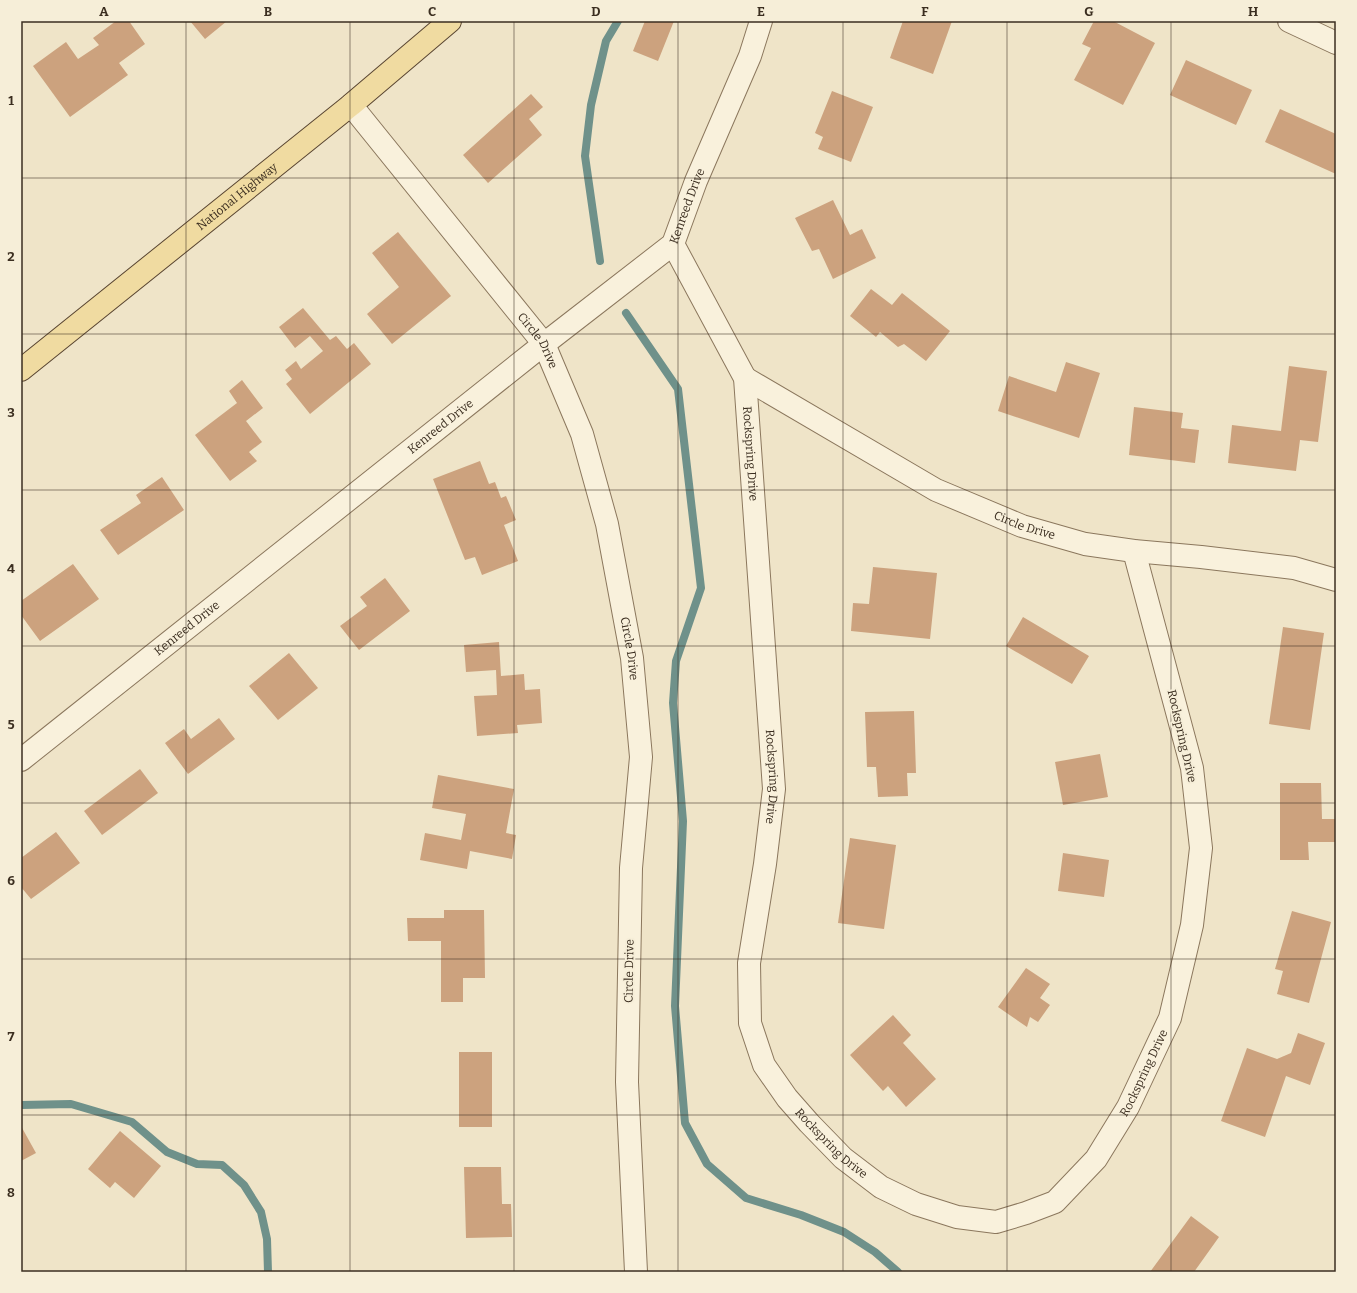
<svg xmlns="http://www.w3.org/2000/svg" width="1357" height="1293" font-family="Bitter,serif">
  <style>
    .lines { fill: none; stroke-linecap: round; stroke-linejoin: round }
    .stream { stroke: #6f918a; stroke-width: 8 }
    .building { fill: #cca27e }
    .minor-casing { stroke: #8b775d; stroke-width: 24 }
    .major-casing { stroke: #594531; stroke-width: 24 }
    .minor { stroke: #f9f1dc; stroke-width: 22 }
    .major { stroke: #f0dba1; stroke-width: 22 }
    .grid { fill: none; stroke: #3b2e20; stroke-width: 1; stroke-opacity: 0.55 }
    .labels { text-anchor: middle; stroke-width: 4; stroke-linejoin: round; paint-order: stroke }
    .street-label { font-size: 12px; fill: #3b2e20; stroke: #f6eed8 }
    .neatline { fill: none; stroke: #3b2e20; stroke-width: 1.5 }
    .grid-label { font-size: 13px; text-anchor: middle; font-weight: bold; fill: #3b2e20 }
  </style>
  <rect width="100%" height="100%" fill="#efe4c8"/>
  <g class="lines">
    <path class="stream" d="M600 261 585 156 591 105 606 41 618 21
      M626 313 678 389 701 588 676 661 673 703 683 821 675 1006 685 1123 707 1164 746 1198 801 1215 844 1232 875 1252 898 1272
      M21 1105 71 1104 132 1122 167 1152 197 1164 222 1165 244 1185 261 1212 267 1239 268 1272"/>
  </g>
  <path class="building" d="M116 21H129L145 44 119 63 128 75 70 117 33 66 66 42 78 59 99 45 93 38Z
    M190 21H227L205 39Z
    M645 21H674L658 61 633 51Z
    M903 21H952L933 74 890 58Z
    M1094 21H1113L1155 43 1123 105 1074 80 1091 48 1082 44Z
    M1186 60 1252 90 1236 125 1170 95Z
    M832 91 873 107 851 162 818 149 823 137 815 133Z
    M531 94 543 107 529 119 542 135 488 183 463 155Z
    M1280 109 1336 134V174L1265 142Z
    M833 200 850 235 862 229 876 258 833 279 819 249 812 251 795 218Z
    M398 232 451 296 392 344 367 314 399 287 372 253Z
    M871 289 892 305 902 293 950 331 926 361 904 344 898 347 880 332 876 337 850 316Z
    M303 308 330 340 336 336 347 349 354 343 371 364 310 414 286 384 292 379 285 370 296 361 301 369 323 351 310 336 295 348 279 327Z
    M1066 362 1100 373 1079 438 998 411 1009 376 1056 392Z
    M1289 366 1327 371 1318 442 1300 440 1296 471 1228 463 1232 425 1281 431Z
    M242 380 263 408 246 421 262 442 249 452 257 461 230 481 195 435 237 403 229 391Z
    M1134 407 1183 413 1181 428 1199 430 1195 463 1129 455Z
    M480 461 489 484 495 482 501 498 506 496 516 520 504 525 518 561 482 575 475 557 465 560 433 479Z
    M162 477 184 510 118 555 100 530 141 503 136 495Z
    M73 564 99 599 40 641 21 615V601Z
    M873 567 937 573 930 639 851 631 853 603 869 604Z
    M385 578 410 611 359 650 340 626 367 606 360 597Z
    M1023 617 1089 656 1072 684 1006 646Z
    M1283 627 1324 633 1310 730 1269 724Z
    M499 642 501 676 524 674 525 690 540 689 542 723 517 725 518 733 477 736 474 696 497 695 496 670 466 672 464 645Z
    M289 653 318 688 278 720 249 686Z
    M914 711 916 773H907L908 796 878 797 876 767H867L865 712Z
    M219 718 235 739 188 774 165 743 184 729 191 739Z
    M1100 754 1108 797 1063 805 1055 762Z
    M140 769 158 793 102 835 84 811Z
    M438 775 514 789 506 833 516 835 512 859 470 851 467 869 420 860 425 833 461 840 466 814 432 808Z
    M1280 783H1321L1322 819H1336V842H1308L1309 860H1280Z
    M56 832 80 863 31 899 21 887V858Z
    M850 838 896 845 884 929 838 923Z
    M1063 853 1109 860 1104 897 1058 891Z
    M444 910H484L485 978H463V1002H441V941H408L407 918H444Z
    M1292 911 1331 922 1309 1003 1277 994 1283 971 1275 969Z
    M1026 968 1050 984 1040 998 1050 1005 1038 1022 1030 1017 1027 1027 998 1007Z
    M893 1015 911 1035 903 1043 936 1079 906 1107 888 1086 883 1091 850 1055Z
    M1298 1033 1325 1043 1310 1085 1286 1076 1265 1137 1221 1121 1247 1048 1277 1059 1291 1053Z
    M459 1052H492V1127H459Z
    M21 1126 36 1153 21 1161Z
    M120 1131 161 1166 134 1198 115 1182 110 1188 88 1169Z
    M464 1167H501L502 1204H511L512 1237 466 1238Z
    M1191 1216 1219 1237 1194 1272H1150Z"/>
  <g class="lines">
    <g class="minor-casing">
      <g id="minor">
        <path d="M1289 21 1336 43"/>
        <path id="s1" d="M351 105 544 344 582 434 607 524 632 658 641 757 631 868 627 1082 636 1272"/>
        <path id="s2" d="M673 244 745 378 774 789 765 864 749 963 750 1023 764 1065 787 1098 809 1123 843 1158 881 1187 916 1204 957 1217 996 1222 1026 1213 1055 1202 1096 1159 1128 1107 1170 1018 1192 925 1201 848 1192 768 1134 551"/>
        <path id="s3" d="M745 378 936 490 1022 526 1085 544 1134 551 1201 557 1294 568 1336 580"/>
        <path id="s4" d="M21 760 544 344 673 244 696 181 750 56 761 21"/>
      </g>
    </g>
    <g class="major-casing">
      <g id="major">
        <path id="s5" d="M21 370 351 105 450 21"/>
      </g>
    </g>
    <use href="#minor" class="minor"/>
    <use href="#major" class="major"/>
  </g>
  <path class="grid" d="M186 21V1272M350 21V1272M514 21V1272M678 21V1272M843 21V1272M1007 21V1272M1171 21V1272M21 178H1336M21 334H1336M21 490H1336M21 646H1336M21 803H1336M21 959H1336M21 1115H1336"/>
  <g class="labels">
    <g class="street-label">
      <text dy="4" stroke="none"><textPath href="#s5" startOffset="277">National Highway</textPath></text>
      <text dy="4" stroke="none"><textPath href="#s4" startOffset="872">Kenreed Drive</textPath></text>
      <text dy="4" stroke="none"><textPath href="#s1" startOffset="301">Circle Drive</textPath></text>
      <text dy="4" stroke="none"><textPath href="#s4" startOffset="536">Kenreed Drive</textPath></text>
      <text dy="4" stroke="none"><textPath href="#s2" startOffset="228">Rockspring Drive</textPath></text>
      <text dy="4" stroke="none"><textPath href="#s3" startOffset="317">Circle Drive</textPath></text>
      <text dy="4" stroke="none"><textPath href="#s4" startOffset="212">Kenreed Drive</textPath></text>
      <text dy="4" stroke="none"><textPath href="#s1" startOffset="625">Circle Drive</textPath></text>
      <text transform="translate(1182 736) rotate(77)" y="4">Rockspring Drive</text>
      <text dy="4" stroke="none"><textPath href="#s2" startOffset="552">Rockspring Drive</textPath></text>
      <text transform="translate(629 971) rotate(-89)" y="4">Circle Drive</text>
      <text dy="4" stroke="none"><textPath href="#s2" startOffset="1356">Rockspring Drive</textPath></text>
      <text dy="4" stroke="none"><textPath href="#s2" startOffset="948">Rockspring Drive</textPath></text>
    </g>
  </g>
  <rect width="1357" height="1293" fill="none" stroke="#f6eed8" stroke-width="44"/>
  <rect x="22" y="22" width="1313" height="1249" class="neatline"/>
  <g class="grid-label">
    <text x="104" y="16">A</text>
    <text x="268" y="16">B</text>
    <text x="432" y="16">C</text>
    <text x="596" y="16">D</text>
    <text x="761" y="16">E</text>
    <text x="925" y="16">F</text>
    <text x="1089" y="16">G</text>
    <text x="1253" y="16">H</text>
    <text x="11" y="105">1</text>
    <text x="11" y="261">2</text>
    <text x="11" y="417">3</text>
    <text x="11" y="573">4</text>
    <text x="11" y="729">5</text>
    <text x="11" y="885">6</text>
    <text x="11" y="1041">7</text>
    <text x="11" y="1197">8</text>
  </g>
</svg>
